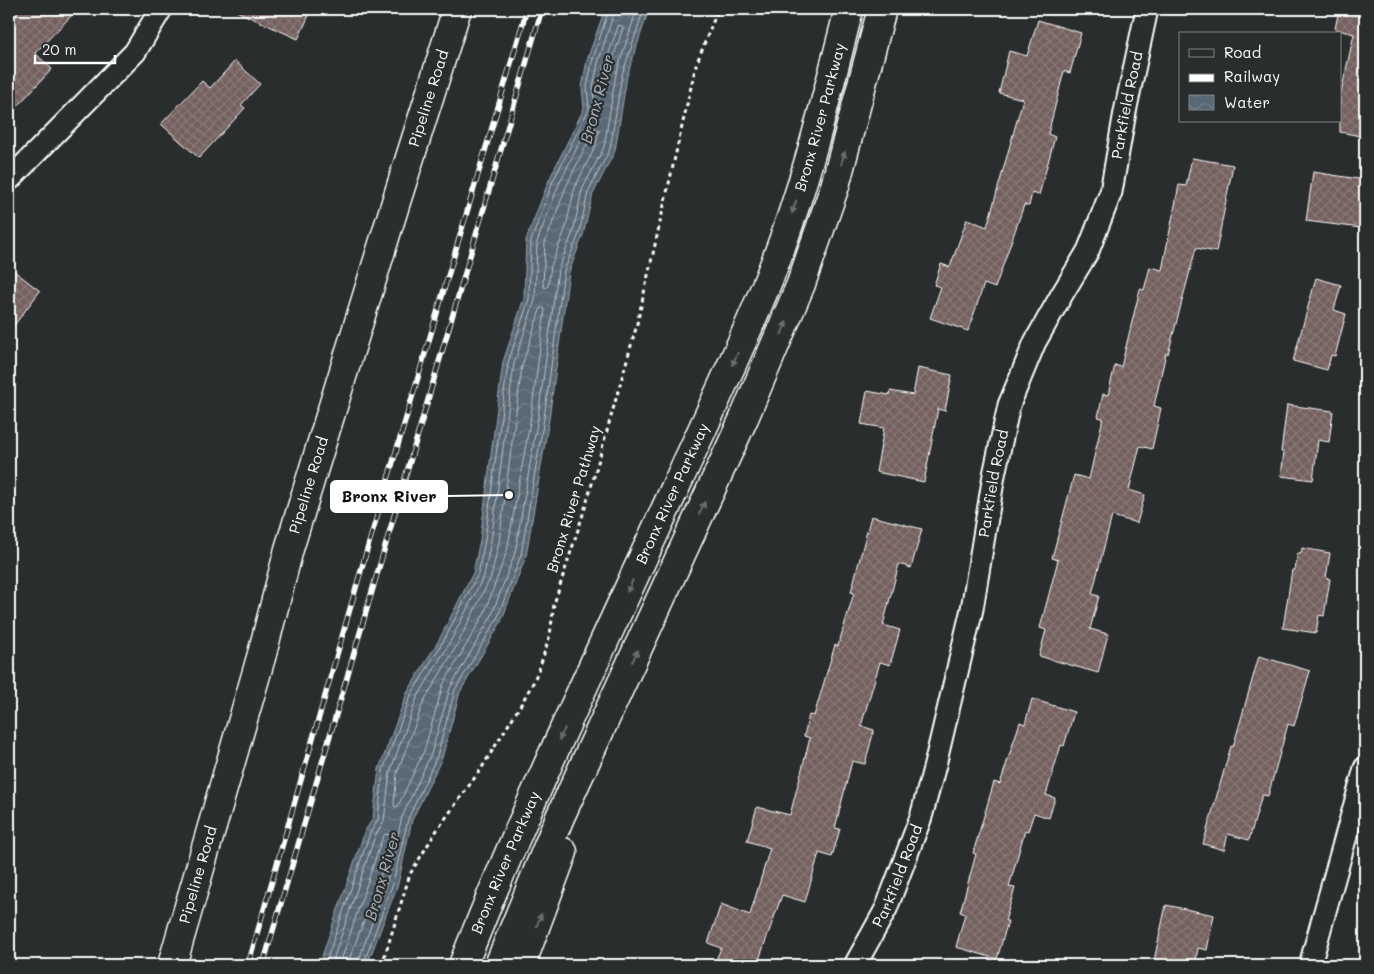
<svg xmlns="http://www.w3.org/2000/svg" width="1374" height="974" font-family="Mali,sans-serif">
  <style>
    .water { fill: url(#water-waves); stroke: #9ba4ac }
    .lines { fill: none; stroke-linecap: round; stroke-linejoin: round }
    .shore { stroke: #bcc3c7; stroke-width: 1 }
    .building { fill: url(#building-cross-hatch); stroke: #fff }
    .street-casing { stroke: #fff; stroke-width: 25 }
    .secondary-casing { stroke: #fff; stroke-width: 31 }
    .highway-casing { stroke: #fff; stroke-width: 31 }
    .path { stroke: #fff; stroke-width: 3; stroke-dasharray: 4 4; stroke-linecap: butt }
    .street { stroke: #2a2d2e; stroke-width: 21 }
    .secondary { stroke: #2a2d2e; stroke-width: 28 }
    .highway { stroke: #2a2d2e; stroke-width: 28 }
    .rail-casing { stroke: #fff; stroke-width: 5.5 }
    .rail { stroke: #2a2d2e; stroke-width: 4; stroke-dasharray: 11; stroke-linecap: butt }
    .oneway { fill: #6a6c6d }
    .labels { text-anchor: middle; stroke-width: 4.5; stroke-linejoin: round; paint-order: stroke }
    .street-label { font-size: 15px; fill: #fff; stroke: #2a2d2e }
    .water-label { font-size: 16px; font-style: italic; fill: #acb4ba; stroke: #2a2d2e }
    .leader { fill: none; stroke: #fff; stroke-width: 2 }
    .callout-dot { fill: #fff; stroke: #2a2d2e; stroke-width: 2 }
    .callout { fill: #fff; stroke: #fff; stroke-width: 2 }
    .callout-label { font-size: 16px; text-anchor: middle; font-weight: bold; fill: #111 }
  </style>
  <defs>
    <pattern id="water-waves" width="16" height="10" patternUnits="userSpaceOnUse" patternTransform="scale(1.25)"><rect width="16" height="10" fill="#586874"/><path d="M0 5q4-4 8 0t8 0" fill="none" stroke="#717f89"/></pattern>
    <pattern id="building-cross-hatch" width="8" height="8" patternUnits="userSpaceOnUse" patternTransform="scale(1.25)"><rect width="8" height="8" fill="#73605e"/><path d="M0 0l8 8M0 8l8-8" fill="none" stroke="#887876"/></pattern>
  </defs>
  <rect width="100%" height="100%" fill="#2a2d2e"/>
  <filter id="ink" filterUnits="userSpaceOnUse"><feTurbulence type="fractalNoise" baseFrequency=".02" numOctaves="2"/><feDisplacementMap in="SourceGraphic" scale="10" xChannelSelector="R" yChannelSelector="G"/><feConvolveMatrix kernelMatrix="1 2 1 2 8 2 1 2 1" color-interpolation-filters="sRGB"/></filter>
  <g filter="url(#ink)">
    <path class="water" d="M605 9H649L627 76 615 151 593 194 583 235 569 272 549 419 526 556 501 622 460 692 442 758 412 820 398 884 367 965H323L322 956 365 831 373 818 379 769 407 693 440 638 473 573 480 540 503 362 524 298 526 240 549 180 584 108 582 87 587 60Z"/>
    <g class="lines">
      <path class="shore" d="M619 25 622 26 623 28 609 71 606 73 604 71 605 65Z
        M595 128 599 130 596 145 575 187 565 230 551 266 548 286 545 288 543 285 545 243 566 187Z
        M541 308H544L545 310 531 416 507 551 484 614 443 685 424 751 398 806 395 807 394 804 397 773 424 701 456 647 491 577 499 542 522 366Z
        M328 965V956L370 833 378 820 383 770 411 695 444 640 478 574 485 540 508 363 529 299 531 241 553 181 589 109 587 87 592 62 609 9
        M334 965V957L375 836 384 821 390 772 417 698 449 644 484 576 491 541 514 364 535 300 537 242 559 184 595 111 593 87 598 63 615 9
        M342 965V958L382 839 385 834H388L389 837 380 879 350 957 349 965
        M357 965 387 881 402 817 431 754 450 688 491 617 515 553 538 417 558 270 573 232 582 190 604 147 616 74 637 9
        M363 965 393 883 408 819 437 756 455 690 497 619 521 555 544 418 564 271 579 234 588 192 610 149 622 75 644 9"/>
    </g>
    <path class="building" d="M21 9H78L35 53 52 69 9 115V22Z
      M232 9H312L298 39Z
      M1339 9H1365V137L1340 132V97L1354 34 1335 29Z
      M1038 20 1081 33 1070 73 1064 71 1048 134 1055 137 1039 195 1032 193 1029 206 1024 205 995 288 984 284 968 331 930 318 941 287 934 285 941 264 950 267 967 219 987 227 1023 99 999 93 1009 51 1027 56Z
      M235 61 260 84 241 105 245 108 199 158 161 124 202 81 210 88Z
      M1192 158 1233 165 1216 252 1196 248 1168 354 1166 353 1154 406 1161 408 1152 449 1140 446 1129 490 1145 495 1137 523 1112 516 1092 594 1099 596 1090 629 1108 634 1098 673 1039 656 1046 630 1040 628 1058 560 1052 558 1074 475 1089 479 1103 418 1098 417 1103 394 1108 395 1115 365 1121 367 1140 289 1144 290 1150 267 1162 270 1179 185 1186 186Z
      M1313 172 1365 180V196L1361 228 1306 221Z
      M9 267 40 291 9 332Z
      M1316 278 1341 285 1334 310 1346 314 1335 356 1331 355 1327 370 1293 361Z
      M918 368 952 375 945 411 938 409 924 482 876 472 884 428 861 424 867 391 889 395 890 391 913 395Z
      M1287 405 1333 411 1329 442 1318 440 1313 480 1281 476 1284 452H1281Z
      M871 516 922 529 911 568 899 564 883 625 900 630 890 665 880 662 861 726 874 730 865 764 852 761 835 828 840 829 832 857 819 853 805 902 782 895 757 965H714L721 948 708 943 721 904 750 915 770 848 747 841 757 807 790 815 810 738 804 736 809 715 814 716 835 645 838 646 854 593 851 592Z
      M1302 548 1330 553 1326 578 1330 579 1324 616 1319 615 1316 633 1283 628 1292 570H1295L1298 553 1301 554Z
      M1259 656 1310 671 1294 726 1288 724 1268 796 1262 795 1249 840 1228 834 1224 850 1203 844 1231 746 1233 747Z
      M1032 699 1074 712 1064 746 1061 745 1046 795 1055 798 1049 818 1034 813 1028 831 1025 830 1009 887 1015 888 1005 921H1008L997 959 956 947 965 914 960 912 976 854 973 853 994 782 1000 784 1020 722 1025 724Z
      M1166 905 1214 915 1207 950 1198 948 1195 965H1153Z"/>
    <g class="lines">
      <g class="street-casing">
        <g id="street">
          <path d="M9 180 135 52 161 9"/>
          <path id="s1" d="M855 965 886 909 921 817 935 765 972 609 994 475 1009 405 1035 342 1061 296 1088 251 1111 192 1125 112 1147 9"/>
          <path d="M1310 965 1365 768"/>
        </g>
      </g>
      <g class="secondary-casing">
        <g id="secondary">
          <path id="s2" d="M172 965 262 654 289 549 395 205 457 9"/>
        </g>
      </g>
      <g class="highway-casing">
        <g id="highway">
          <path id="s3" d="M463 965C527 803 603 645 676 486 708 417 741 348 769 278 804 191 826 99 849 9"/>
          <path d="M499 965 560 817 744 418 801 284 835 186 882 9"/>
          <path d="M521 965 563 852"/>
        </g>
      </g>
      <path class="path" d="M382 965 410 874 437 830 481 769 520 706 534 681 541 663 550 635 554 604 586 505 636 328 696 65 718 9"/>
      <use href="#street" class="street"/>
      <use href="#secondary" class="secondary"/>
      <use href="#highway" class="highway"/>
      <g class="rail-casing">
        <path id="rail" d="M248 965 364 560 527 9
          M263 965 542 9"/>
      </g>
      <use href="#rail" class="rail"/>
    </g>
    <defs><path id="oneway-solid" d="M-6-.8H1V-3.2L6.5 0L1 3.2V.8H-6Z" transform="scale(1.25)"/></defs>
    <g class="oneway">
      <use href="#oneway-solid" transform="translate(843 158) rotate(-74)"/>
      <use href="#oneway-solid" transform="translate(794 207) rotate(109)"/>
      <use href="#oneway-solid" transform="translate(784 328) rotate(-68)"/>
      <use href="#oneway-solid" transform="translate(735 359) rotate(114)"/>
      <use href="#oneway-solid" transform="translate(702 508) rotate(-65)"/>
      <use href="#oneway-solid" transform="translate(630 586) rotate(115)"/>
      <use href="#oneway-solid" transform="translate(635 656) rotate(-65)"/>
      <use href="#oneway-solid" transform="translate(562 734) rotate(115)"/>
      <use href="#oneway-solid" transform="translate(539 920) rotate(-69)"/>
    </g>
  </g>
  <g class="labels">
    <g class="street-label">
      <text dy="5" stroke="none"><textPath href="#s2" startOffset="904">Pipeline Road</textPath></text>
      <text dy="5" stroke="none"><textPath href="#s1" startOffset="909">Parkfield Road</textPath></text>
      <text dy="5" stroke="none"><textPath href="#s3" startOffset="921">Bronx River Parkway</textPath></text>
      <text dy="5" stroke="none"><textPath href="#s1" startOffset="504">Parkfield Road</textPath></text>
      <text dy="5" stroke="none"><textPath href="#s2" startOffset="499">Pipeline Road</textPath></text>
      <text dy="5" stroke="none"><textPath href="#s3" startOffset="516">Bronx River Parkway</textPath></text>
      <text transform="translate(574 499) rotate(-73)" y="5">Bronx River Pathway</text>
      <text dy="5" stroke="none"><textPath href="#s3" startOffset="111">Bronx River Parkway</textPath></text>
      <text dy="5" stroke="none"><textPath href="#s2" startOffset="94">Pipeline Road</textPath></text>
      <text dy="5" stroke="none"><textPath href="#s1" startOffset="99">Parkfield Road</textPath></text>
    </g>
    <g class="water-label">
      <text transform="translate(597 99) rotate(-75)" y="6">Bronx River</text>
      <text transform="translate(382 876) rotate(-74)" y="6">Bronx River</text>
    </g>
  </g>
  <path class="leader" d="M509 495L447 496"/>
  <circle class="callout-dot" cx="509" cy="495" r="5"/>
  <rect class="callout" x="331" y="481" width="116" height="31" rx="5"/>
  <g class="callout-label">
    <text x="389" y="502">Bronx River</text>
  </g>
  <rect width="1374" height="974" fill="none" stroke="#2a2d2e" stroke-width="30"/>
  <rect x="15" y="15" width="1344" height="944" fill="none" stroke="#fff" stroke-width="2" filter="url(#ink)"/>
  <rect x="1179" y="32" width="162" height="90" fill="#2a2d2e" stroke="#7f8182"/>
  <rect x="1189" y="49" width="25" height="8" fill="#2a2d2e" stroke="#7f8182"/>
  <text x="1224" y="58" font-size="15" fill="#ffffff">Road</text>
  <rect x="1189" y="74" width="25" height="8" fill="#ffffff" stroke="#7f8182"/>
  <text x="1224" y="82" font-size="15" fill="#ffffff">Railway</text>
  <rect x="1189" y="95" width="25" height="15" fill="url(#water-waves)" stroke="#7f8182"/>
  <text x="1224" y="108" font-size="15" fill="#ffffff">Water</text>
  <path d="M35 55v8h80v-8" fill="none" stroke="#ffffff" stroke-width="2.5"/>
  <text x="42" y="55" font-size="15" fill="#ffffff" stroke="#2a2d2e" stroke-width="4" paint-order="stroke">20 m</text>
</svg>
